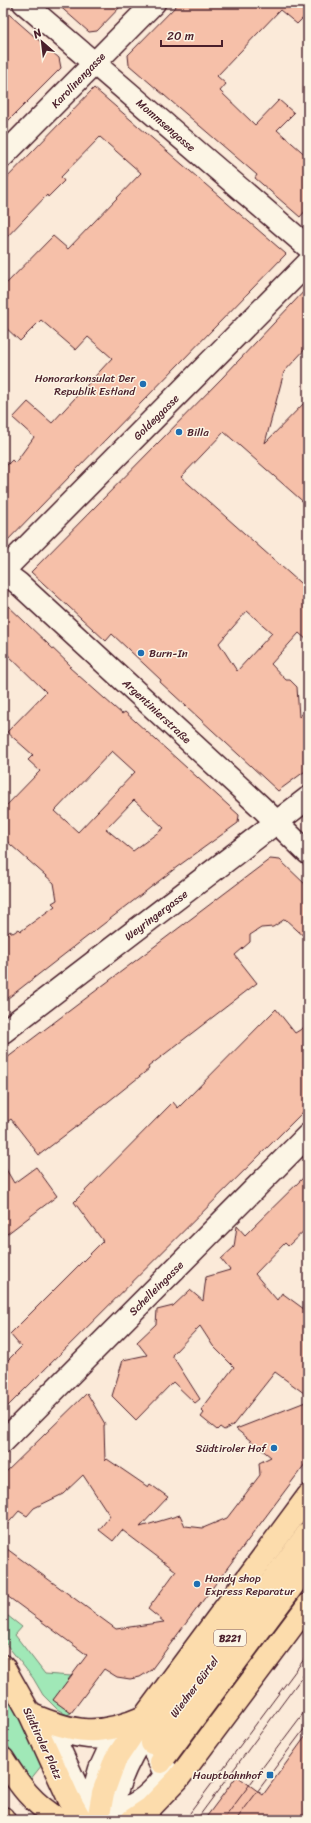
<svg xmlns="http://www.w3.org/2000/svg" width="311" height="1823" font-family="Sriracha,sans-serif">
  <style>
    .green { fill: #a0e8b7; stroke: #758471 }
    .building { fill: #f6c0a9; stroke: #4a1f2b; fill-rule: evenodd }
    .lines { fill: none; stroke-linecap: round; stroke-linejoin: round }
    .minor-casing { stroke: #4a1f2b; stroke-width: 25 }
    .major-casing { stroke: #4a1f2b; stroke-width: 25 }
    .minor { stroke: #fcf5e5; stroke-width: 22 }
    .major { stroke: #fcdcac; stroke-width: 22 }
    .tram { stroke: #4a1f2b; stroke-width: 1 }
    .poi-dot { fill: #1f6fb2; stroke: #fcf5e5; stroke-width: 1.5 }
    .labels { text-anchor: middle; stroke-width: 3; stroke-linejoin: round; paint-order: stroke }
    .shield { fill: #fcf5e5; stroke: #7f5f63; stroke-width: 1 }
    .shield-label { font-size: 10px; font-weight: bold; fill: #4a1f2b }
    .street-label { font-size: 11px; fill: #4a1f2b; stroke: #fcf5e5 }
    .poi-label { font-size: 11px; fill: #4a1f2b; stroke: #fcf5e5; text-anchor: end }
  </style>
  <rect width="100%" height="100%" fill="#fbead9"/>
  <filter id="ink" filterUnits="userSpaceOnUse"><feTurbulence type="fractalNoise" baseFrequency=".025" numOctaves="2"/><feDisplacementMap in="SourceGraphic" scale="8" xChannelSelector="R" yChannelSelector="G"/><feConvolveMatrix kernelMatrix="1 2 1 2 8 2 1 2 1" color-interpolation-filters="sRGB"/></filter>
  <g filter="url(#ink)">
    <path class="green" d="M3 1612 22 1627 15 1635 45 1674 71 1676 53 1700 71 1713 67 1715 57 1709 43 1695 33 1678 3 1640Z
      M3 1690 21 1721 42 1765 30 1780 3 1738Z"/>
    <path class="building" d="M56 3H124L97 31 89 32Z
      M179 3H308V13L297 24 280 10 217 76 226 84 220 91 255 125 279 100 294 113 277 130 308 157V208L300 217 255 178 257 175 129 65 128 55Z
      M3 9 59 58 61 68 3 126Z
      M94 88 286 254 3 545V469L12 460 15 463 34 437 13 418 28 402 52 423 112 358 88 337 76 350 41 320 20 341 3 325V287L53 236 68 249 141 173 100 137 61 177 64 181 48 197 47 195 3 241V182Z
      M308 287V346L284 372 265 443 308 399V506L224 432 181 477 308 590V641L299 633 271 664 286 680H290L297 687 299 717 308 709V769L278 791 160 682 161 680 112 634 106 641 31 572 222 378ZM247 611 272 633 237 671 219 643Z
      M3 601 71 666 69 667 122 714 125 712 239 815 238 823 177 867 3 1002V937L10 931 13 933 19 929 21 931 55 906 52 903 57 900 54 883 3 838V809L40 771 28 760 33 755 7 732 46 692 3 650ZM112 751 135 772 78 832 55 811ZM134 800 164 828 133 851 106 829Z
      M270 859 280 860 308 887V940L285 919 273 927 261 928 250 935V942L235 955 257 983 148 1067 149 1069 94 1113 39 1155 11 1119 3 1125V1061Z
      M276 1009 295 1033 308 1025V1107L3 1411V1365L21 1347 10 1334 103 1241 74 1202 173 1102 178 1108Z
      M3 1164 14 1183 36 1167 57 1196 3 1237Z
      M308 1173V1227L288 1246 285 1243 255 1274 277 1300 282 1293 308 1312V1396L275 1372 233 1425 224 1430 220 1427 217 1430 201 1417 204 1413 201 1410 234 1367 213 1346 200 1326 172 1355 200 1399 195 1403 173 1382 136 1420 112 1396 123 1360 147 1355 137 1342 156 1324 157 1310 173 1306 190 1290 203 1301 206 1277 230 1270 221 1259 234 1247 237 1226 245 1235Z
      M87 1393 105 1424 104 1426 105 1461 107 1459 148 1487 150 1484 168 1497 140 1527 180 1515 185 1526 203 1528 227 1518 260 1475 259 1463 271 1457 236 1429 308 1401V1460L151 1670 140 1677 130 1679 117 1677 104 1669 71 1713 53 1700 87 1655 3 1593V1546L116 1629 164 1622 148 1609 176 1571 122 1530 113 1541 99 1530 110 1516 83 1475 63 1494 34 1508 27 1516 19 1511 3 1529V1475Z
      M308 1733V1809L301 1820H204L237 1776 263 1795Z"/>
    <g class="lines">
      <g class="minor-casing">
        <path id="minor" d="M24 3 308 247
          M3 156 154 3
          M3 571 308 263
          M3 572 18 583 260 806 308 853
          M3 1032 308 798
          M3 1442 308 1135
          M54 1729C73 1736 91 1739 111 1737L114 1739 100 1769 91 1800 88 1802 83 1800 52 1733Z
          M147 1730V1735L164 1772H168C153 1792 140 1805 115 1812L112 1808C118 1779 131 1754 147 1730Z"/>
      </g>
      <g class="major-casing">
        <path id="major" d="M3 1666 30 1714 69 1799 81 1820
          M30 1714C74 1733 99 1737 144 1717
          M152 1743 308 1533
          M3 1759C20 1786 32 1803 60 1820
          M161 1762 308 1565
          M3 1818 4 1820
          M98 1820 103 1793 115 1760 144 1717 308 1496
          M132 1820 150 1808 178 1779 308 1605"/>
      </g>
      <use href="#minor" class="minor"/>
      <use href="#major" class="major"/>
      <path class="tram" d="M190 1813 308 1654
        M197 1819 308 1669
        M223 1820 308 1707
        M236 1820 308 1724"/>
    </g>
  </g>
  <g class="poi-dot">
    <circle cx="143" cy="384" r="4"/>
    <circle cx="179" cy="432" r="4"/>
    <circle cx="141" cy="653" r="4"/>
    <circle cx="274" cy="1448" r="4"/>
    <circle cx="197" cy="1584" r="4"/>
    <rect x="266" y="1771" width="8" height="8" rx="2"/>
  </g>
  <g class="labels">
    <rect class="shield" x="214" y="1630" width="32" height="16" rx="3"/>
    <g class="shield-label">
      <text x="230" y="1642">B221</text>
    </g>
    <g class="street-label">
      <text transform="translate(78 80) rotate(-46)" y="4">Karolinengasse</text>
      <text transform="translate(166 125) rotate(41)" y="4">Mommsengasse</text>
      <text transform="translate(156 417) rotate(-45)" y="4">Goldeggasse</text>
      <text transform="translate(157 711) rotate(43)" y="4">Argentinierstraße</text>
      <text transform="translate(156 915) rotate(-37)" y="4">Weyringergasse</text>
      <text transform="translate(156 1288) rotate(-45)" y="4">Schelleingasse</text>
      <text transform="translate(194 1687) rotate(-53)" y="4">Wiedner Gürtel</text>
      <text transform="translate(43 1743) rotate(65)" y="4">Südtiroler Platz</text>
    </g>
    <g class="poi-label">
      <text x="135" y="382">Honorarkonsulat Der<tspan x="135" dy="13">Republik Estland</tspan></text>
      <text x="187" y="436" text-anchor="start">Billa</text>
      <text x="149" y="657" text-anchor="start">Burn-In</text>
      <text x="266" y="1452">Südtiroler Hof</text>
      <text x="205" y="1582" text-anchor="start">Handy shop<tspan x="205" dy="13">Express Reparatur</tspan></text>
      <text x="262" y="1779">Hauptbahnhof</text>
    </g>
  </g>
  <rect width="311" height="1823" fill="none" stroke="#fcf5e5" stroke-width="16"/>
  <rect x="8" y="8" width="295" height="1807" fill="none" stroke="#4a1f2b" stroke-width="1.5" filter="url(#ink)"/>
  <g transform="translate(42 42) rotate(332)" stroke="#fcf5e5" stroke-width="3" paint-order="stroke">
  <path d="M0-3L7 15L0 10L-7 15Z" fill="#4a1f2b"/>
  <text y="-6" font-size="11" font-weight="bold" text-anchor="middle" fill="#4a1f2b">N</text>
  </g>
  <path d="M161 40v6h61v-6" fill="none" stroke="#4a1f2b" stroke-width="2"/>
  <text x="167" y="40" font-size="12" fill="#4a1f2b" stroke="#fcf5e5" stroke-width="3" paint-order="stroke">20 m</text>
</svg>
